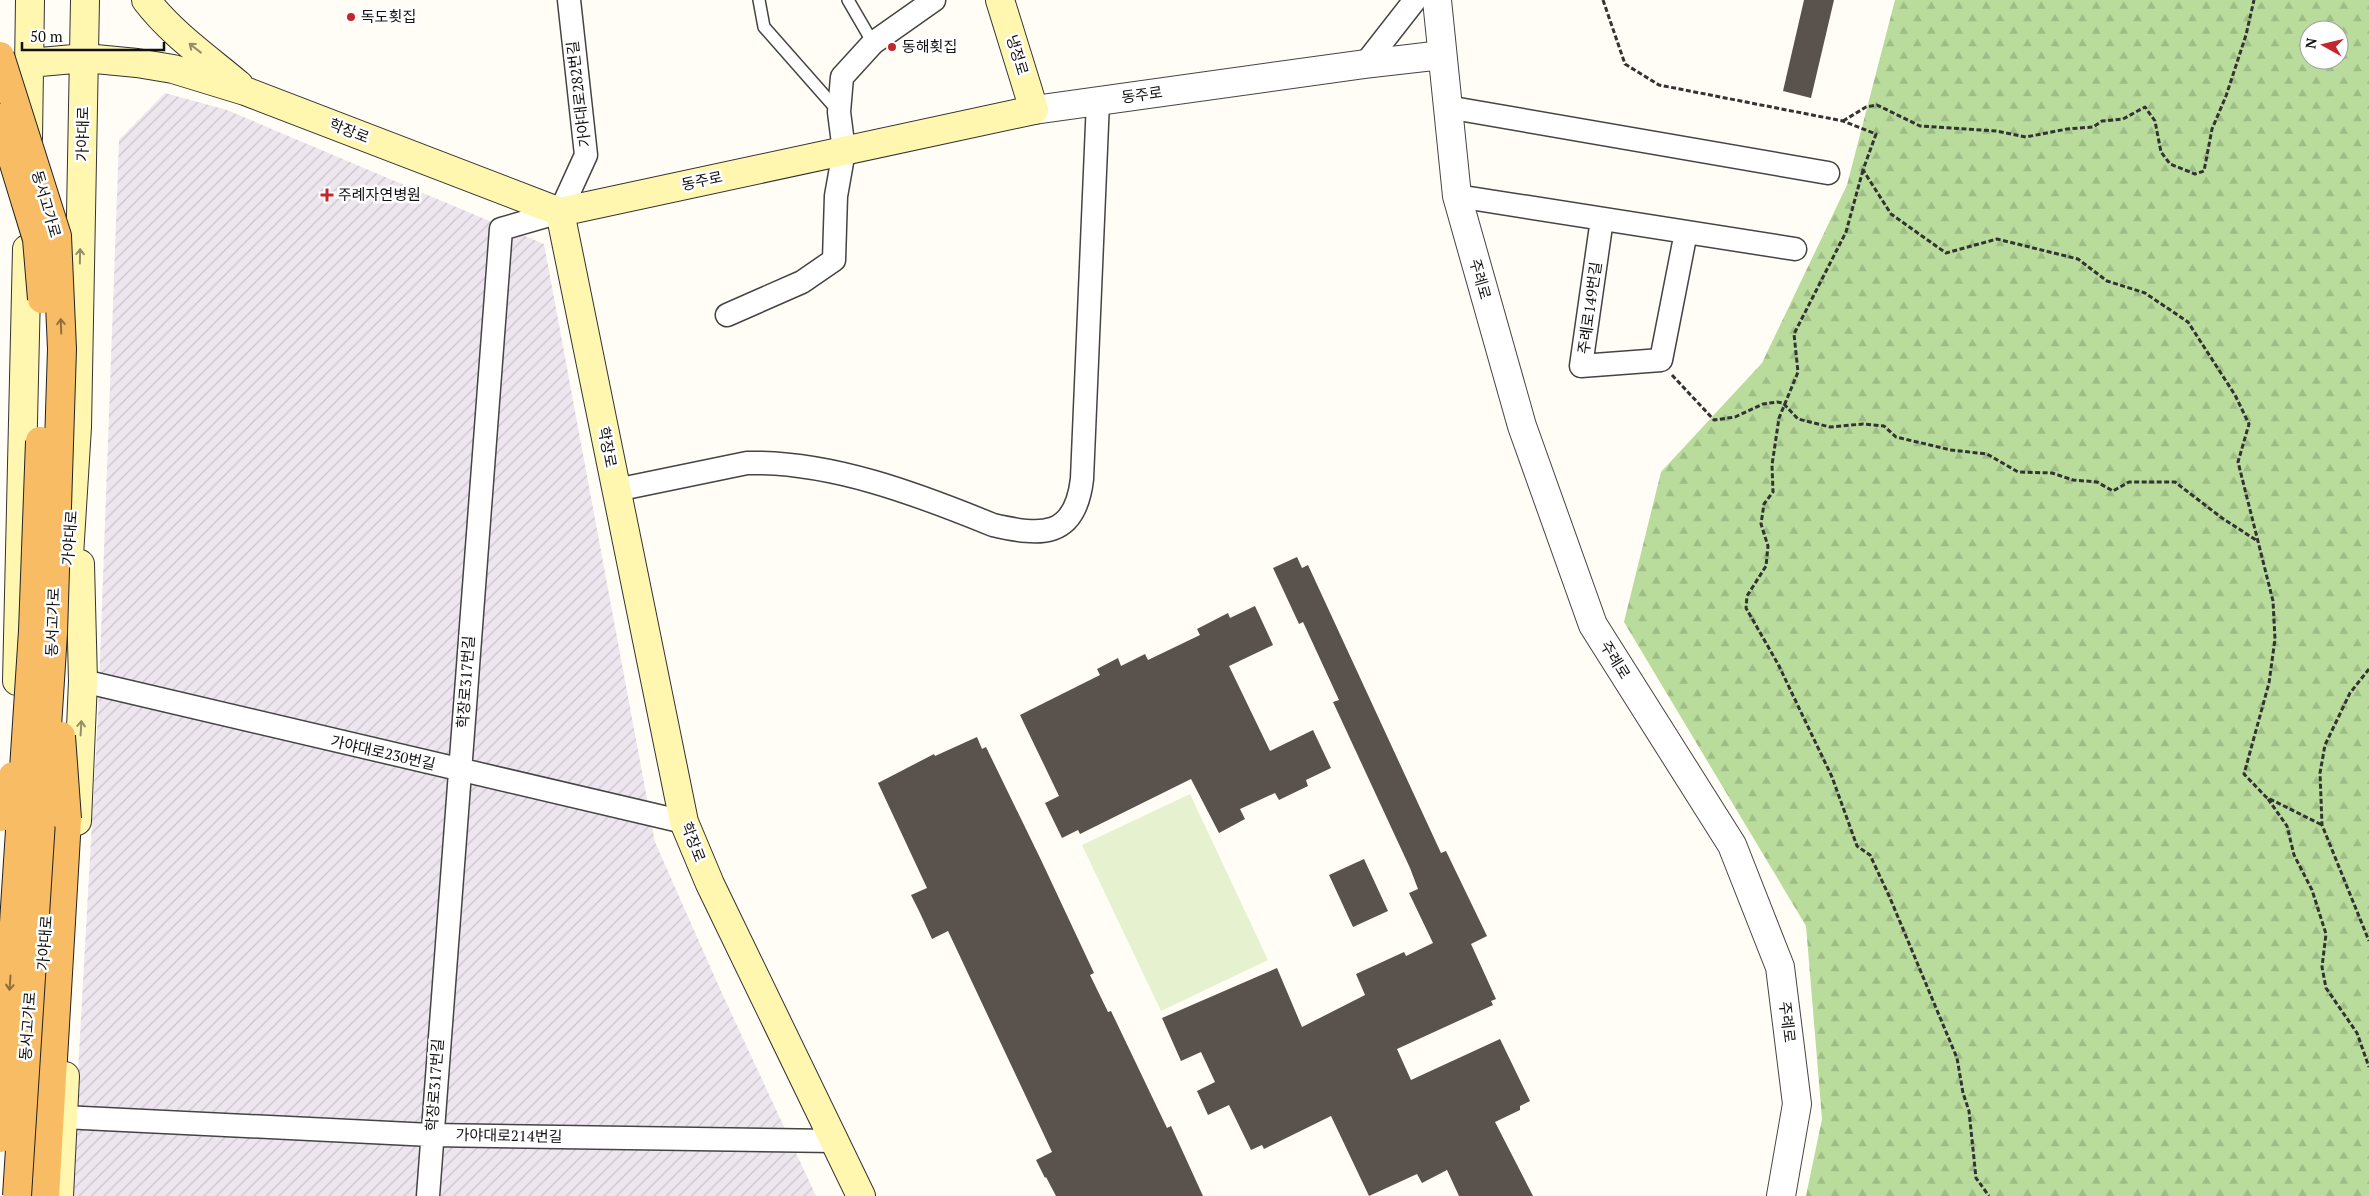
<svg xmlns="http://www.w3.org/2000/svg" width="2369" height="1196" font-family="'PT Serif','Noto Sans KR',serif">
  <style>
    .industrial { fill: url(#industrial-furrows) }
    .forest { fill: url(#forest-firs); fill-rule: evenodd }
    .pitch { fill: #e6f2cf }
    .building { fill: #5a524d }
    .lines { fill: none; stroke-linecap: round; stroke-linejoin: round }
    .service-casing { stroke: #444; stroke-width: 14 }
    .minor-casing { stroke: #444; stroke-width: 25 }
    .tertiary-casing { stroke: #444; stroke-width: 30 }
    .secondary-casing { stroke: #333; stroke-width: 30 }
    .trunk-casing { stroke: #222; stroke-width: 30 }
    .path { stroke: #333; stroke-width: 3; stroke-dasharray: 5 2.5; stroke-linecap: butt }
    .service { stroke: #fff; stroke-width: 11 }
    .minor { stroke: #fff; stroke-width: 22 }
    .tertiary { stroke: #fff; stroke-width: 28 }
    .secondary { stroke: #fff6b0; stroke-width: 28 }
    .trunk { stroke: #f7bc64; stroke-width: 28 }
    .trunk-bridge-casing { stroke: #222; stroke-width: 30; stroke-linecap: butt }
    .trunk-bridge { stroke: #f7bc64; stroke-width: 28 }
    .oneway { stroke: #948f68 }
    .oneway2 { stroke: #906f3f }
    .poi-dot { fill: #c4262e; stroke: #fff; stroke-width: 2 }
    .labels { text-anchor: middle; stroke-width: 5; stroke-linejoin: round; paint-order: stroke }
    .poi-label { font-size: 15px; fill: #111; stroke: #fff; text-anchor: start }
    .street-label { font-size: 15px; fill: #111; stroke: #fff }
  </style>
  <defs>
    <pattern id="industrial-furrows" width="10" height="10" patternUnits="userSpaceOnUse" patternTransform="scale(1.25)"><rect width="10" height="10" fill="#eee6ef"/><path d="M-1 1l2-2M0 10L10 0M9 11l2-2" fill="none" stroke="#cbc4cc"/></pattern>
    <pattern id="forest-firs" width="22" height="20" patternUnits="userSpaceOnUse" patternTransform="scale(1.25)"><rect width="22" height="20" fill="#b9dc9c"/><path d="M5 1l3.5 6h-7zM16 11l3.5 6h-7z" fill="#9ebc85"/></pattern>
  </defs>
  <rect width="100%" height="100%" fill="#fffdf5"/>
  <path class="industrial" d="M165 93 227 110 544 244 655 842 720 989 816 1196H71L98 715 119 140Z"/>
  <path class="forest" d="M1895 0H2369V1196H1806L1822 1119 1806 926 1624 622 1661 472 1762 363 1847 185ZM2309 30H2339V60H2309Z"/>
  <path class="pitch" d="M1190 794 1268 960 1161 1011 1082 845Z"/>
  <path class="building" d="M1804 0H1834L1811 98 1783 91Z
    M1297 557 1302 568 1308 565 1441 853 1446 851 1487 936 1471 944 1496 999 1491 1001 1493 1005 1397 1049 1411 1080 1500 1039 1530 1101 1520 1106V1110L1495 1122 1533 1196H1459L1447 1170 1422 1183 1417 1174 1369 1196 1331 1116 1264 1149 1262 1145 1251 1150 1229 1105 1208 1115 1197 1091 1215 1082 1201 1052 1181 1061 1162 1018 1277 968 1302 1027 1365 995 1356 974 1404 952 1406 956 1433 943 1409 893 1418 889 1410 868 1333 702 1339 700 1303 622 1299 624 1273 568Z
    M1255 606 1273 645 1229 666 1270 751 1313 730 1331 768 1306 780 1308 786 1279 800 1275 793 1240 809 1245 819 1219 833 1191 779 1080 834 1078 830 1062 838 1045 803 1059 796 1020 715 1100 675 1097 669 1118 658 1121 666 1145 654 1148 660 1200 635 1197 629 1228 613 1230 618Z
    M977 737 982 749 986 747 1042 862 1094 973 1090 975 1108 1012 1111 1011 1167 1128 1171 1126 1203 1196H1056L1046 1177 1045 1178 1036 1160 1052 1152 948 931 932 939 920 913 911 895 927 888 878 783 934 754 935 756Z
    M1364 859 1388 911 1353 927 1329 875Z"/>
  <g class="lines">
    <g class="service-casing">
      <path id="service" d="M759 0 764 27 839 112
        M848 0 873 43"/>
    </g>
    <g class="minor-casing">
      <path id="minor" d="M1365 64 1415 0
        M1447 107 1828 173
        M1457 196 1795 249
        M1602 219 1581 366 1661 360 1686 232
        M727 315 802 282 834 260 836 196 844 151 839 112 842 77 873 43 934 0
        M616 490 747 463C830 461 917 494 993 525 1041 536 1075 539 1082 479L1098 101
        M83 681 684 822
        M63 1117 431 1135 835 1141
        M428 1196 501 229 560 212 586 155 569 0"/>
    </g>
    <g class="tertiary-casing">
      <path id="tertiary" d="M1437 0 1457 196 1522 426 1593 625 1732 845 1780 967 1797 1104 1781 1196
        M1034 110 1365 64 1442 55"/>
    </g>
    <g class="secondary-casing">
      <path id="secondary" d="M146 0C171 33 207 58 239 85
        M29 63 85 58 137 63 173 69 245 91 560 212 684 822 710 884 861 1196
        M28 138 30 0
        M560 212 1034 110 1000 0
        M67 588 77 427 85 0
        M17 681 27 249
        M77 821 83 681 80 564
        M59 1196 65 1076"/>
    </g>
    <g class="trunk-casing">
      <path id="trunk" d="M45 1196 67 819"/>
    </g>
    <path class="path" d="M1603 0 1625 64 1659 85 1843 121 1876 134 1863 170 1891 214 1946 253 1997 239 2078 259 2107 281 2145 293 2188 322 2235 395 2249 424 2238 462 2273 601 2275 639 2269 683 2244 774 2266 797 2322 825
      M1843 121 1866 107 1877 105 1920 126 1996 131 2026 137 2067 129 2093 127 2102 121 2123 119 2145 107 2155 121 2161 152 2170 164 2195 174 2204 171 2212 129 2226 96 2246 35 2254 0
      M1863 170 1846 232 1794 334 1798 372 1779 418 1772 465 1773 492 1764 504 1761 524 1768 546 1766 566 1747 596 1746 608 1778 664 1832 777 1857 846 1870 855 1890 898 1957 1058 1963 1093 1969 1111 1976 1178 1989 1196
      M1672 375 1714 420 1735 417 1763 404 1777 402 1783 403 1798 419 1830 427 1863 424 1884 426 1896 437 1951 450 1987 454 2018 472 2052 473 2073 480 2097 482 2113 491 2129 482H2175L2222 518 2256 540
      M2369 669 2350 693 2325 745 2320 773 2322 825 2369 941
      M2268 799 2287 826 2294 855 2312 890 2326 934 2322 967 2326 988 2357 1033 2369 1067"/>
    <use href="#service" class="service"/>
    <use href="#minor" class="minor"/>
    <use href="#tertiary" class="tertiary"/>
    <use href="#secondary" class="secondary"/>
    <use href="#trunk" class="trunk"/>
    <g class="trunk-bridge-casing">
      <path id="trunk-bridge" d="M0 56 57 236 62 349 53 633 17 1196
        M0 118 37 239 42 299
        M61 736 67 819
        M0 817 13 776
        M0 1138 33 631 40 441"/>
    </g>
    <use href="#trunk-bridge" class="trunk-bridge"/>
  </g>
  <defs><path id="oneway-shaft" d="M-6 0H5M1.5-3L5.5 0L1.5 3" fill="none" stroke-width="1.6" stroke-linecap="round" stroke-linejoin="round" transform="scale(1.25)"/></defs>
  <g class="oneway">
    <use href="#oneway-shaft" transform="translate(195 48) rotate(-142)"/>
    <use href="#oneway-shaft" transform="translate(80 256) rotate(-89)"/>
    <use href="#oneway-shaft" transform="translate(81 728) rotate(-87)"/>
  </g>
  <g class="oneway2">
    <use href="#oneway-shaft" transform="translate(61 326) rotate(-92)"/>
    <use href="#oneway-shaft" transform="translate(10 983) rotate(94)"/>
  </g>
  <g class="poi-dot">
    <circle cx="351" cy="17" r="5"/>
    <circle cx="892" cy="47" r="5"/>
    <path d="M324.5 187.5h5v5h5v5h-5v5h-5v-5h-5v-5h5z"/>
  </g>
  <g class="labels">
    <g class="poi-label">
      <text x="361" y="22">독도횟집</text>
      <text x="902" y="52">동해횟집</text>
      <text x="338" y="200">주례자연병원</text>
    </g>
    <g class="street-label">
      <text transform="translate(1017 55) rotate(73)" y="5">냉정로</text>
      <text transform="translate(579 94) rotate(-97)" y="5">가야대로282번길</text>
      <text transform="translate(1142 95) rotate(-8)" y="5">동주로</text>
      <text transform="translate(349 131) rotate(21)" y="5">학장로</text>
      <text transform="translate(83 134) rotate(-89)" y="5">가야대로</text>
      <text transform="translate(702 181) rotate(-12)" y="5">동주로</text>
      <text transform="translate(46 204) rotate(74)" y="5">동서고가로</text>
      <text transform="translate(1480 279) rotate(74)" y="5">주례로</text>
      <text transform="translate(1590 308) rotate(-82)" y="5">주례로149번길</text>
      <text transform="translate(607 447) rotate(79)" y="5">학장로</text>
      <text transform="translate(70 538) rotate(-86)" y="5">가야대로</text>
      <text transform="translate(53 622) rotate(-88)" y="5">동서고가로</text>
      <text transform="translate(1615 660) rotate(58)" y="5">주례로</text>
      <text transform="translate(466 682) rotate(-86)" y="5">학장로317번길</text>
      <text transform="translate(383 753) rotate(13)" y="5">가야대로230번길</text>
      <text transform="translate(693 842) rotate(69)" y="5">학장로</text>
      <text transform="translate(45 943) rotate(-86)" y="5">가야대로</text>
      <text transform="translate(1787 1022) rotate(83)" y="5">주례로</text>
      <text transform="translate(28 1026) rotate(-86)" y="5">동서고가로</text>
      <text transform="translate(435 1085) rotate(-86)" y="5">학장로317번길</text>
      <text transform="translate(509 1136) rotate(1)" y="5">가야대로214번길</text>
    </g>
  </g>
  <g transform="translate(2324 45) rotate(278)"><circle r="24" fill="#ffffff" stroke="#a0a0a0"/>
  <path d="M0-4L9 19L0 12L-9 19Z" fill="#c4262e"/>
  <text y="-8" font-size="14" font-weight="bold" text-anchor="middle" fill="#111111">N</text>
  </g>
  <path d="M22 42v8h142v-8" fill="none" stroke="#111111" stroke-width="2.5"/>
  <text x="30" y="42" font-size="15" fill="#111111" stroke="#ffffff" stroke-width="4" paint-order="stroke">50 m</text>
</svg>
